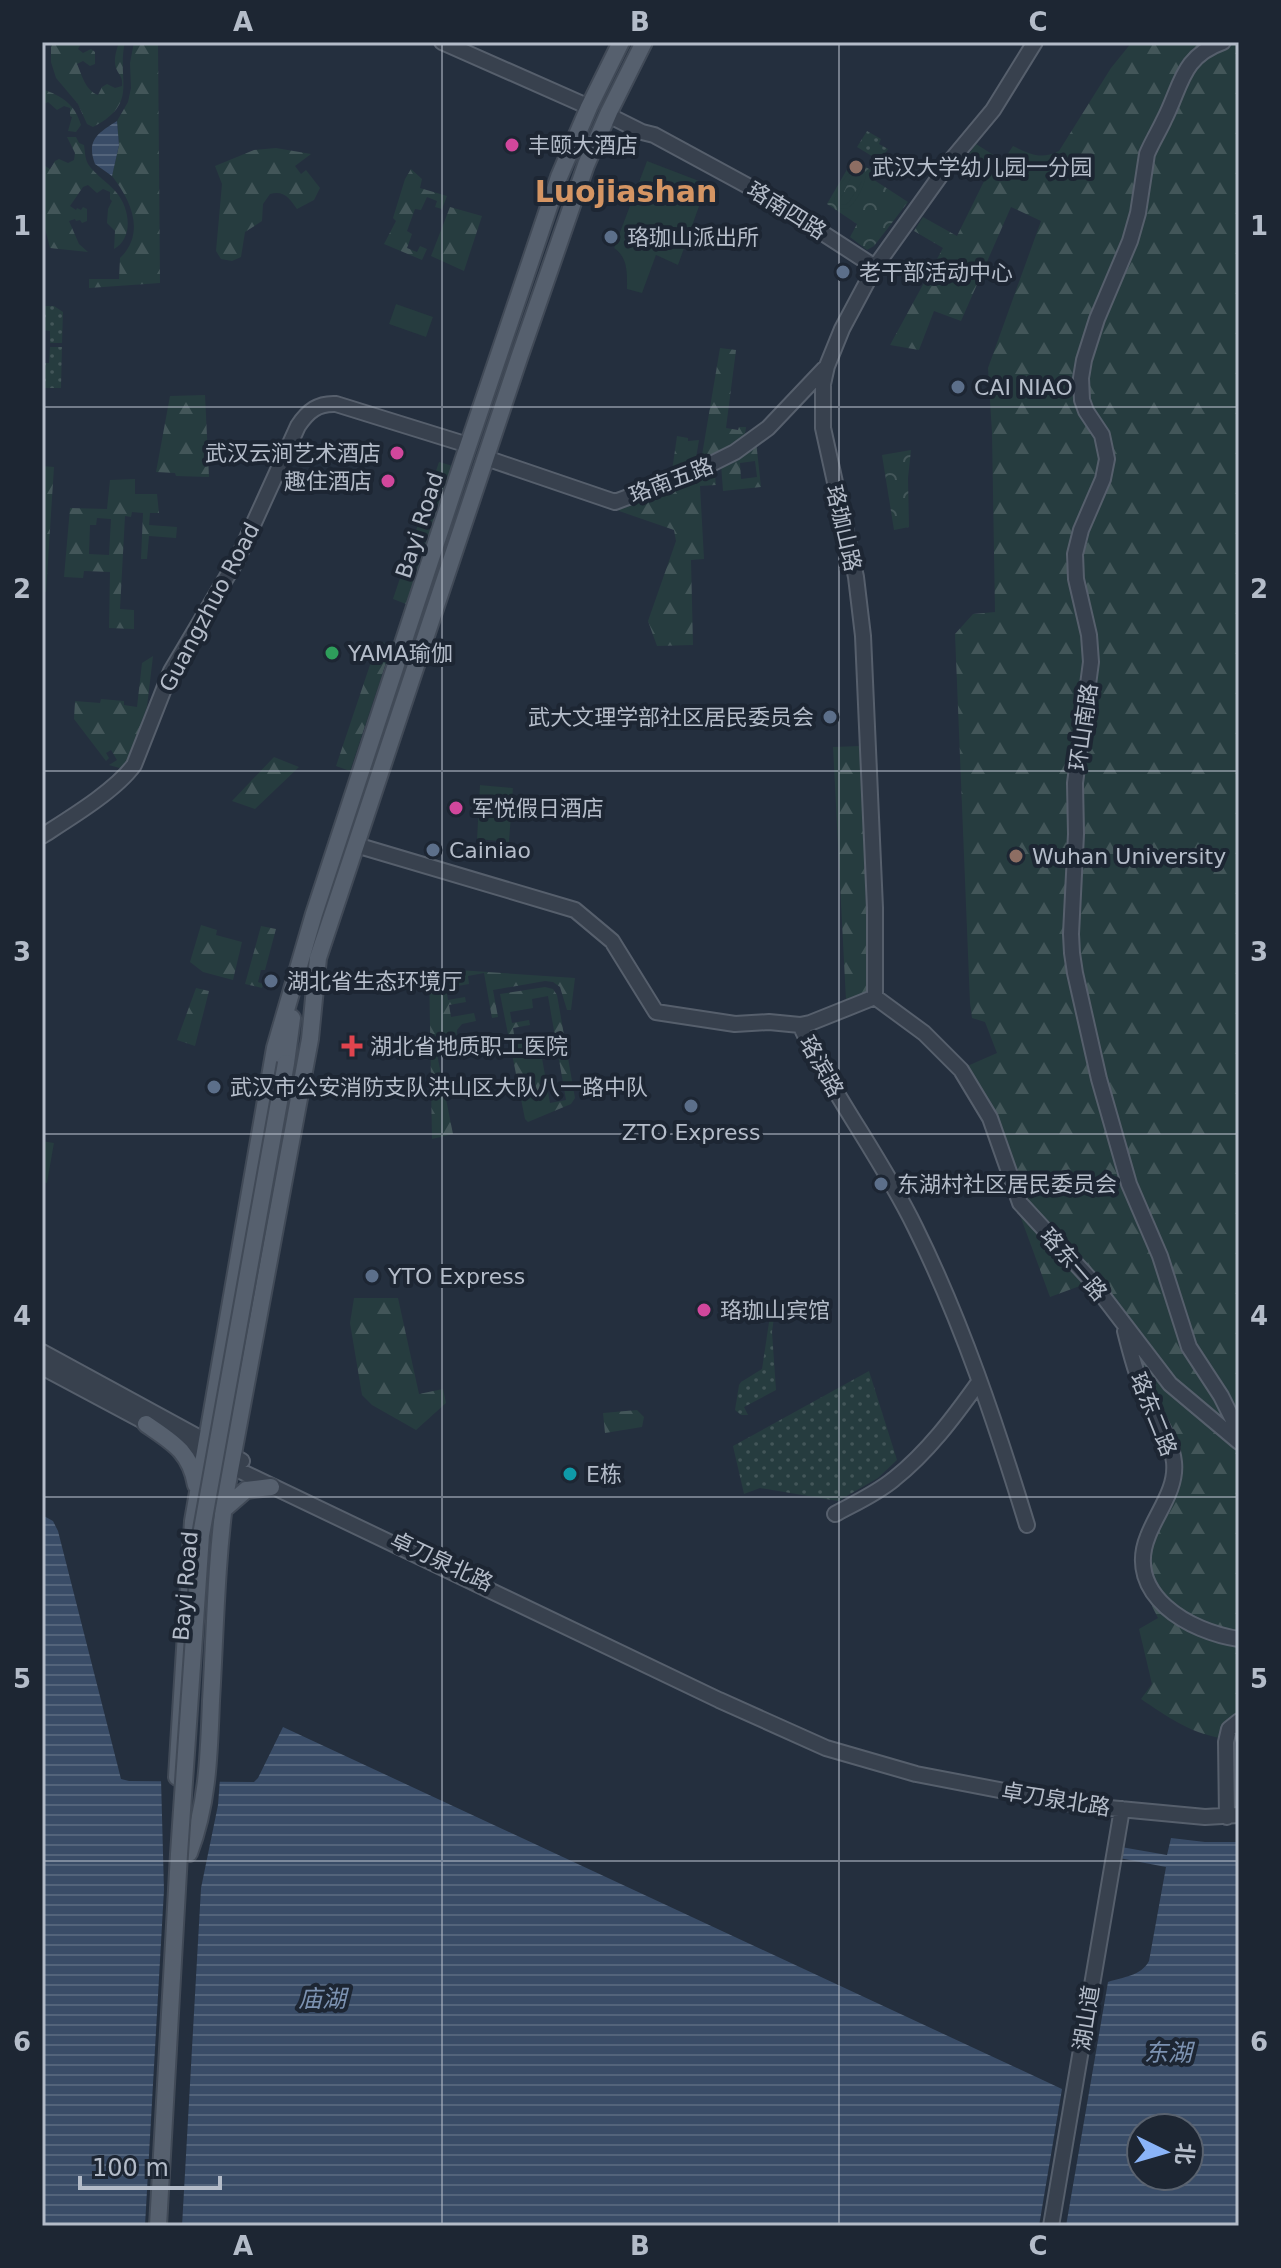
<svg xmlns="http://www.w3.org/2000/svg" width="1281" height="2268" font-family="'DejaVu Sans','Noto Sans SC',sans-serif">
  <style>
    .grass { fill: url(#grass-dots) }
    .forest { fill: url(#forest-firs); fill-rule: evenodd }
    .park { fill: url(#park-crowns) }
    .pitch { fill: #263c3f; fill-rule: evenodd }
    .water { fill: url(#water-rules); fill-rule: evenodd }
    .pier { fill: #242f3e }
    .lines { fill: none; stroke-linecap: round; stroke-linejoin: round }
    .minor-casing { stroke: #565f6c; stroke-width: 18 }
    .major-casing { stroke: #414a57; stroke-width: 20 }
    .minor { stroke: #38414e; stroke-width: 14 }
    .major { stroke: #56606e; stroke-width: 16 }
    .major-bridge-casing { stroke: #414a57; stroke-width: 20; stroke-linecap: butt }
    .major-bridge { stroke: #56606e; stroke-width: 16 }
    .grid { fill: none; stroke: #b4bcc9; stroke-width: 2; stroke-opacity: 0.55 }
    .hotel-dot { fill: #d1479c; stroke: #1d2633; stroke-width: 3 }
    .education-dot { fill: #8d6e63; stroke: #1d2633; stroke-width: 3 }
    .service-dot { fill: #5c6f8a; stroke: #1d2633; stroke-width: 3 }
    .leisure-dot { fill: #2e9e5b; stroke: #1d2633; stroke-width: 3 }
    .health-dot { fill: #e0444e; stroke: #1d2633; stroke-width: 3 }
    .culture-dot { fill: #0f9aa8; stroke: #1d2633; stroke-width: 3 }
    .labels { text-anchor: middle; stroke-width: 8; stroke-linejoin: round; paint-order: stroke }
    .poi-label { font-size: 22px; fill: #b4bcc9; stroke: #1d2633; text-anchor: start }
    .street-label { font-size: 22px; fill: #b4bcc9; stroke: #1d2633 }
    .water-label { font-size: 24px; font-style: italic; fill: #7c92b1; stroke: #1d2633 }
    .district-label { font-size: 30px; font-weight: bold; fill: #d59563; stroke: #1d2633 }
    .neatline { fill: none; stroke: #b4bcc9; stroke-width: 3 }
    .grid-label { font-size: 26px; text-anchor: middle; font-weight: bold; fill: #b4bcc9 }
  </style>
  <defs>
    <pattern id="grass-dots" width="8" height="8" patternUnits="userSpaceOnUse" patternTransform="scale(2)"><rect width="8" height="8" fill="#263c3f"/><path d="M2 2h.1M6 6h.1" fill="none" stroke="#435659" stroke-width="1.8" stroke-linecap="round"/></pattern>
    <pattern id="forest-firs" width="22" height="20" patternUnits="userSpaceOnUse" patternTransform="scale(2)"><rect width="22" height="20" fill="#263c3f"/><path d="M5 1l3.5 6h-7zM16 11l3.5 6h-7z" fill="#435659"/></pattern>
    <pattern id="park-crowns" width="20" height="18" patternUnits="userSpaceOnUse" patternTransform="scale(2)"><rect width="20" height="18" fill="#263c3f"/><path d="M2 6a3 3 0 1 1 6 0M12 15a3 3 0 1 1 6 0" fill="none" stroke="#435659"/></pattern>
    <pattern id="water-rules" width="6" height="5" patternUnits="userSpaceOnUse" patternTransform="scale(2)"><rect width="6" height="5" fill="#394c67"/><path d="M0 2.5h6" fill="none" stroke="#53647b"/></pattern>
  </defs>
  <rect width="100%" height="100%" fill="#242f3e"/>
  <path class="grass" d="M867 131 881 139 879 144 888 149 880 161 857 147Z
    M42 306H54L63 312 62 343H50V331L42 330Z
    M50 347H62L61 388H42V363H49Z
    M771 1309 775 1310 772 1332 776 1390 744 1407 748 1415H741L735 1410 739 1385 741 1382 762 1369Z
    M869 1371 897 1460 878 1478 838 1501 760 1488 744 1494 733 1446Z"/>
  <path class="forest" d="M51 42H82L78 49 83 53 91 49 95 52V64L90 66 83 61 77 64C82 75 85 90 98 95L102 87 107 84 115 88 122 86C123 76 119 76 116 68 113 59 117 49 119 42H125C116 80 140 103 93 127L87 124 78 104 56 78 51 62Z
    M134 42H158L160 283 89 288V279H119L120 258C146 233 131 200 112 176L119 145 117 121 128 102 131 88 130 63Z
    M1132 42H1239V1716L1221 1738C1190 1733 1166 1716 1141 1699L1152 1684 1139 1629 1158 1618C1148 1598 1138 1580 1137 1558 1136 1520 1173 1493 1166 1455L1138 1392 1116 1322 1088 1283 1050 1297 985 1120 956 1071 997 1053 985 1022 972 1018 970 1003 955 634 973 614 995 612 992 433 988 368 1041 221 1011 207 961 321 934 311 919 350 890 345 943 248 914 231 923 217 957 236 990 169 969 154 976 144 1003 161 1013 146C1030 154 1041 160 1059 151L1111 68Z
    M42 89C62 96 75 104 81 125L76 132 68 131 72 117 70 116V108L64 106 57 110 48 102 42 105Z
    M67 137H76L79 143 84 145C85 152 85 158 88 164 95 175 108 182 116 192 130 208 134 238 114 249L115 231 107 223 108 209 112 201 110 199V192L103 189 97 193 88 185 83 187 70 206 76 210 77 208 81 210 83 207 87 209V221L82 223 80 220 76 221 75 219 69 221 79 244 88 252 50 248 42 217V164L50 169 55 161 59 159 68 163 74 160 75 153Z
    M276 148 311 154 295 166 301 174 306 170 320 188 314 200 297 209C290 199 284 190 270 194L263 204 262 221 245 232 241 257 232 261 221 259 216 251 222 184 215 166 254 150Z
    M411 169 422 179 420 188 447 196 442 209 435 207 437 201 427 197 421 210 415 209 407 231 412 234 407 248 417 252 420 246 427 249 422 260 384 244 396 221 393 218 405 179Z
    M450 207 482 216 464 271 431 256Z
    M720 348 736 350 726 428 738 430 739 427H746L744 443 700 467Z
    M205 395 209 477 176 476 175 473 156 472 170 396Z
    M677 436 688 438V441L699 440 694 470 671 478Z
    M756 441 761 487 723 491 721 464ZM755 461 757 477 741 479 740 463Z
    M439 462 453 466 406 604 393 599Z
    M42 466 54 467 46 592H42Z
    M714 467 716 485 700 486 704 559 691 560 693 645 657 646 648 621 676 541 674 530 619 511 622 502Z
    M135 479V494H157L159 513H150L149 525 177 527 176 538 149 536 147 559H141L143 513 132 512 131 517 125 516 120 609 134 610V629L109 628 110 572 84 571 83 578 64 577 70 508 107 509 110 480ZM97 518 111 519 109 555 89 554 90 525H96Z
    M378 641 392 645 350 771 336 766Z
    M153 656 147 707 126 767 123 769 109 765 117 760 111 750 106 753 109 758 106 761 74 719 75 701 100 703 101 699 124 701V705L137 707 142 663Z
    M861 746 867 938V992L846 1000 833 747Z
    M274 757 299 767 255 809 232 801Z
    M201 925 217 930 216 935 242 942 233 980 203 972 190 962Z
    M261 926 276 929 265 970H261L258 982 263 984 262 988 245 984Z
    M429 968 575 978 571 1010H567L560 987 553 982 545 981 493 990 498 1017 492 1018 484 973 468 976 469 984 446 988 448 1000 465 997 466 1002 449 1005 451 1017 474 1013 476 1021 462 1024 457 1030 456 1050 437 1054 453 1134 432 1139Z
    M545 987 553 989 557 995 575 1098 571 1104 528 1122 525 1119 500 994ZM548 996 566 1100 550 1103 538 1036 515 1040 513 1028 530 1025 529 1020 512 1023 510 1012 533 1008 532 999Z
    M196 988 209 991 195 1046 177 1040Z
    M354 1298H398L419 1394 443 1389 446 1403 416 1430 372 1405 362 1395 350 1323Z
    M637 1410 644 1417 642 1427 605 1433 603 1413Z"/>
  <path class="park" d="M853 159 874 172 871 178 908 202 874 246 867 250 850 237 857 224 827 204Z
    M911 450 908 478 909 527 894 530 882 455Z"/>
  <path class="pitch" d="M647 161 707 184 678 265 656 255 642 293 627 289C627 272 628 258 614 248Z
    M859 167 866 172C867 181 855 207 845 209 843 209 841 208 838 208L834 202C836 190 847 170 859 167ZM856 172 862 175V181L849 202 845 205 841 204 839 202 852 175Z
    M396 304 433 317 426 337 389 324Z
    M480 785 513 788 509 842 477 839Z
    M42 1141 54 1143 47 1183 42 1182Z"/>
  <path class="water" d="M117 121 119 145 112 176 95 164C86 140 98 133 117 121Z
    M42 1515 53 1521 58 1531 121 1779 129 1781 254 1782 258 1778 283 1727 1062 2089 1039 2226H42Z
    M1171 1838 1205 1842H1239V2226H1066L1108 1982C1123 1977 1141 1976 1149 1961L1166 1867 1119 1858 1121 1847 1167 1855ZM1141 2128H1189V2176H1141Z"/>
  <path class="pier" d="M161 1778H220L218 1805 201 1888 182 2226H145L164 1890Z"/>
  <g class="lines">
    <g class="minor-casing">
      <path id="minor" d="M442 42 589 107
        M1223 42C1181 57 1182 85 1164 120 1159 131 1152 142 1147 154L1138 213 1130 241 1097 319 1084 360 1081 378 1082 400 1086 411 1102 435 1107 459 1103 479 1081 530 1075 554 1076 579 1089 635 1091 662 1075 783 1076 834 1071 934 1072 953 1075 973 1099 1079 1129 1184 1160 1256 1189 1347 1221 1396 1239 1432
        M608 115 642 132 654 135 761 193 875 267
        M486 458 615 502 697 471 735 452 768 428 824 369
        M42 836C70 818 115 791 134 765L171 671 238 558 298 426C308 411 318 403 336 404L468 445
        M356 845 575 910 612 941 656 1012 735 1024 769 1022 800 1025C833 1096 881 1157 915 1227 962 1322 996 1424 1027 1525
        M875 997V908L863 636 856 577 823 428V384L827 366 842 329 875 267 953 158 993 110 1035 42
        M875 997 924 1033 961 1070 990 1118 1020 1203 1089 1278 1170 1384 1239 1442
        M800 1025 810 1023 875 997
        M1125 1331C1130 1351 1135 1371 1143 1390 1153 1414 1171 1436 1174 1462 1177 1489 1157 1512 1148 1536 1124 1595 1190 1632 1239 1639
        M42 1352 242 1461
        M42 1367 205 1454 719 1700 826 1748 916 1774 1077 1805 1205 1817 1239 1815
        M835 1514C855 1503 876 1494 894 1479 928 1452 954 1417 979 1382
        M1227 1817 1226 1742 1229 1729 1239 1721
        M1051 2226 1122 1809"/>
    </g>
    <g class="major-casing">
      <path id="major" d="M286 1063 292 1018
        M146 1424C172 1442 190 1451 196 1485
        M223 1510 246 1490 271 1487
        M177 1777 193 1521 275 1048 314 914 463 461 559 177 589 107 621 42
        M189 1853C208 1804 209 1753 211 1701 215 1633 216 1564 225 1497L310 1039 318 958 519 358 586 165 609 112 644 42"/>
    </g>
    <use href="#minor" class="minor"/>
    <use href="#major" class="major"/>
    <g class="major-bridge-casing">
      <path id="major-bridge" d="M158 2226 179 1854 201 1535 286 1063"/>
    </g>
    <use href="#major-bridge" class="major-bridge"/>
  </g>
  <path class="grid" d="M442 42V2226M839 42V2226M42 407H1239M42 771H1239M42 1134H1239M42 1497H1239M42 1861H1239"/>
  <g class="hotel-dot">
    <circle cx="512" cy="145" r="8"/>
    <circle cx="397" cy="453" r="8"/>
    <circle cx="388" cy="481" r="8"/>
    <circle cx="456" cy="808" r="8"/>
    <circle cx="704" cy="1310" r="8"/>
  </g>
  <g class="education-dot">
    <circle cx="856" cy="167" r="8"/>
    <circle cx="1016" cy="856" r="8"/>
  </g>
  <g class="service-dot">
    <circle cx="611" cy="237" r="8"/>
    <circle cx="843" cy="272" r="8"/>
    <circle cx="958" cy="387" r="8"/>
    <circle cx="830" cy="717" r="8"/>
    <circle cx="433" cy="850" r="8"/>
    <circle cx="271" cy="981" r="8"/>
    <circle cx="214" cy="1087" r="8"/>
    <circle cx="691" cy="1106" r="8"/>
    <circle cx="881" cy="1184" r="8"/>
    <circle cx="372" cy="1276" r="8"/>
  </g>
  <circle class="leisure-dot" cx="332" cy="653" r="8"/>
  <path class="health-dot" d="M348 1034h8v8h8v8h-8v8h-8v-8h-8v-8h8z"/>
  <circle class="culture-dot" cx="570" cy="1474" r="8"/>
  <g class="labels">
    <g class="poi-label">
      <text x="528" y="153">丰颐大酒店</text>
      <text x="872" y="175">武汉大学幼儿园一分园</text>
      <text x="627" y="245">珞珈山派出所</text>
      <text x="859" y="280">老干部活动中心</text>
      <text x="974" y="395">CAI NIAO</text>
      <text x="381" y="461" text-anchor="end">武汉云涧艺术酒店</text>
      <text x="372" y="489" text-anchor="end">趣住酒店</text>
      <text x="348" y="661">YAMA瑜伽</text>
      <text x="814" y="725" text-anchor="end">武大文理学部社区居民委员会</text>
      <text x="472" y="816">军悦假日酒店</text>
      <text x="449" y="858">Cainiao</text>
      <text x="1032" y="864">Wuhan University</text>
      <text x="287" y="989">湖北省生态环境厅</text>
      <text x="370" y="1054">湖北省地质职工医院</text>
      <text x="230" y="1095">武汉市公安消防支队洪山区大队八一路中队</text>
      <text x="691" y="1140" text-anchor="middle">ZTO Express</text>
      <text x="897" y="1192">东湖村社区居民委员会</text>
      <text x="388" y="1284">YTO Express</text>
      <text x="720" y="1318">珞珈山宾馆</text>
      <text x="586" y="1482">E栋</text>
    </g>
    <g class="street-label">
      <text transform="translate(787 210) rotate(32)" y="8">珞南四路</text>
      <text transform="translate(671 480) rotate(-21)" y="8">珞南五路</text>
      <text transform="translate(419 525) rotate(-72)" y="8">Bayi Road</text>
      <text transform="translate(844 528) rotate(77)" y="8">珞珈山路</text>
      <text transform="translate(209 607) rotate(-62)" y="8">Guangzhuo Road</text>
      <text transform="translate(1083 727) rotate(-82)" y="8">环山南路</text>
      <text transform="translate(822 1066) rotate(61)" y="8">珞滨路</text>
      <text transform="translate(1074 1264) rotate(49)" y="8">珞东一路</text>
      <text transform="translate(1154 1414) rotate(68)" y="8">珞东二路</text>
      <text transform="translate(442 1561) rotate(25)" y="8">卓刀泉北路</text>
      <text transform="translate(185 1586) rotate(-85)" y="8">Bayi Road</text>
      <text transform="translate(1056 1799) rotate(9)" y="8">卓刀泉北路</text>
      <text transform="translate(1086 2018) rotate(-81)" y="8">湖山道</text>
    </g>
    <g class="water-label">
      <text x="322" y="2007">庙湖</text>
      <text x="1168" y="2061">东湖</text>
    </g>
    <g class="district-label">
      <text x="626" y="202">Luojiashan</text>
    </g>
  </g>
  <rect width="1281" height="2268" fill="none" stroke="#1d2633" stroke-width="88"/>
  <g transform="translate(1165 2152) rotate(95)"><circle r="38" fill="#1d2633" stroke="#59626f" stroke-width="2"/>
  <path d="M0-6L14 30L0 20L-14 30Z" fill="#8ab4f8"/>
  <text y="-12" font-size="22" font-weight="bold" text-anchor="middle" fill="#b4bcc9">北</text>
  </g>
  <path d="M80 2176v12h140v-12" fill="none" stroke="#b4bcc9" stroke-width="4"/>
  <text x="92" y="2176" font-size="24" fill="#b4bcc9" stroke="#1d2633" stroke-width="6" paint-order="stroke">100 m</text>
  <rect x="44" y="44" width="1193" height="2180" class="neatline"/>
  <g class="grid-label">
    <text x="243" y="31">A</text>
    <text x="640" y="31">B</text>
    <text x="1038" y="31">C</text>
    <text x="22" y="235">1</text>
    <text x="1259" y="235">1</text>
    <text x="22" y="598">2</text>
    <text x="1259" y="598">2</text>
    <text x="22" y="961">3</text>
    <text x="1259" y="961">3</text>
    <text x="22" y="1325">4</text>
    <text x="1259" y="1325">4</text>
    <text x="22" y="1688">5</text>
    <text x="1259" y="1688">5</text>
    <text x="22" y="2051">6</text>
    <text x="1259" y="2051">6</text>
    <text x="243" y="2255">A</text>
    <text x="640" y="2255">B</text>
    <text x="1038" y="2255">C</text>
  </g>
</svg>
